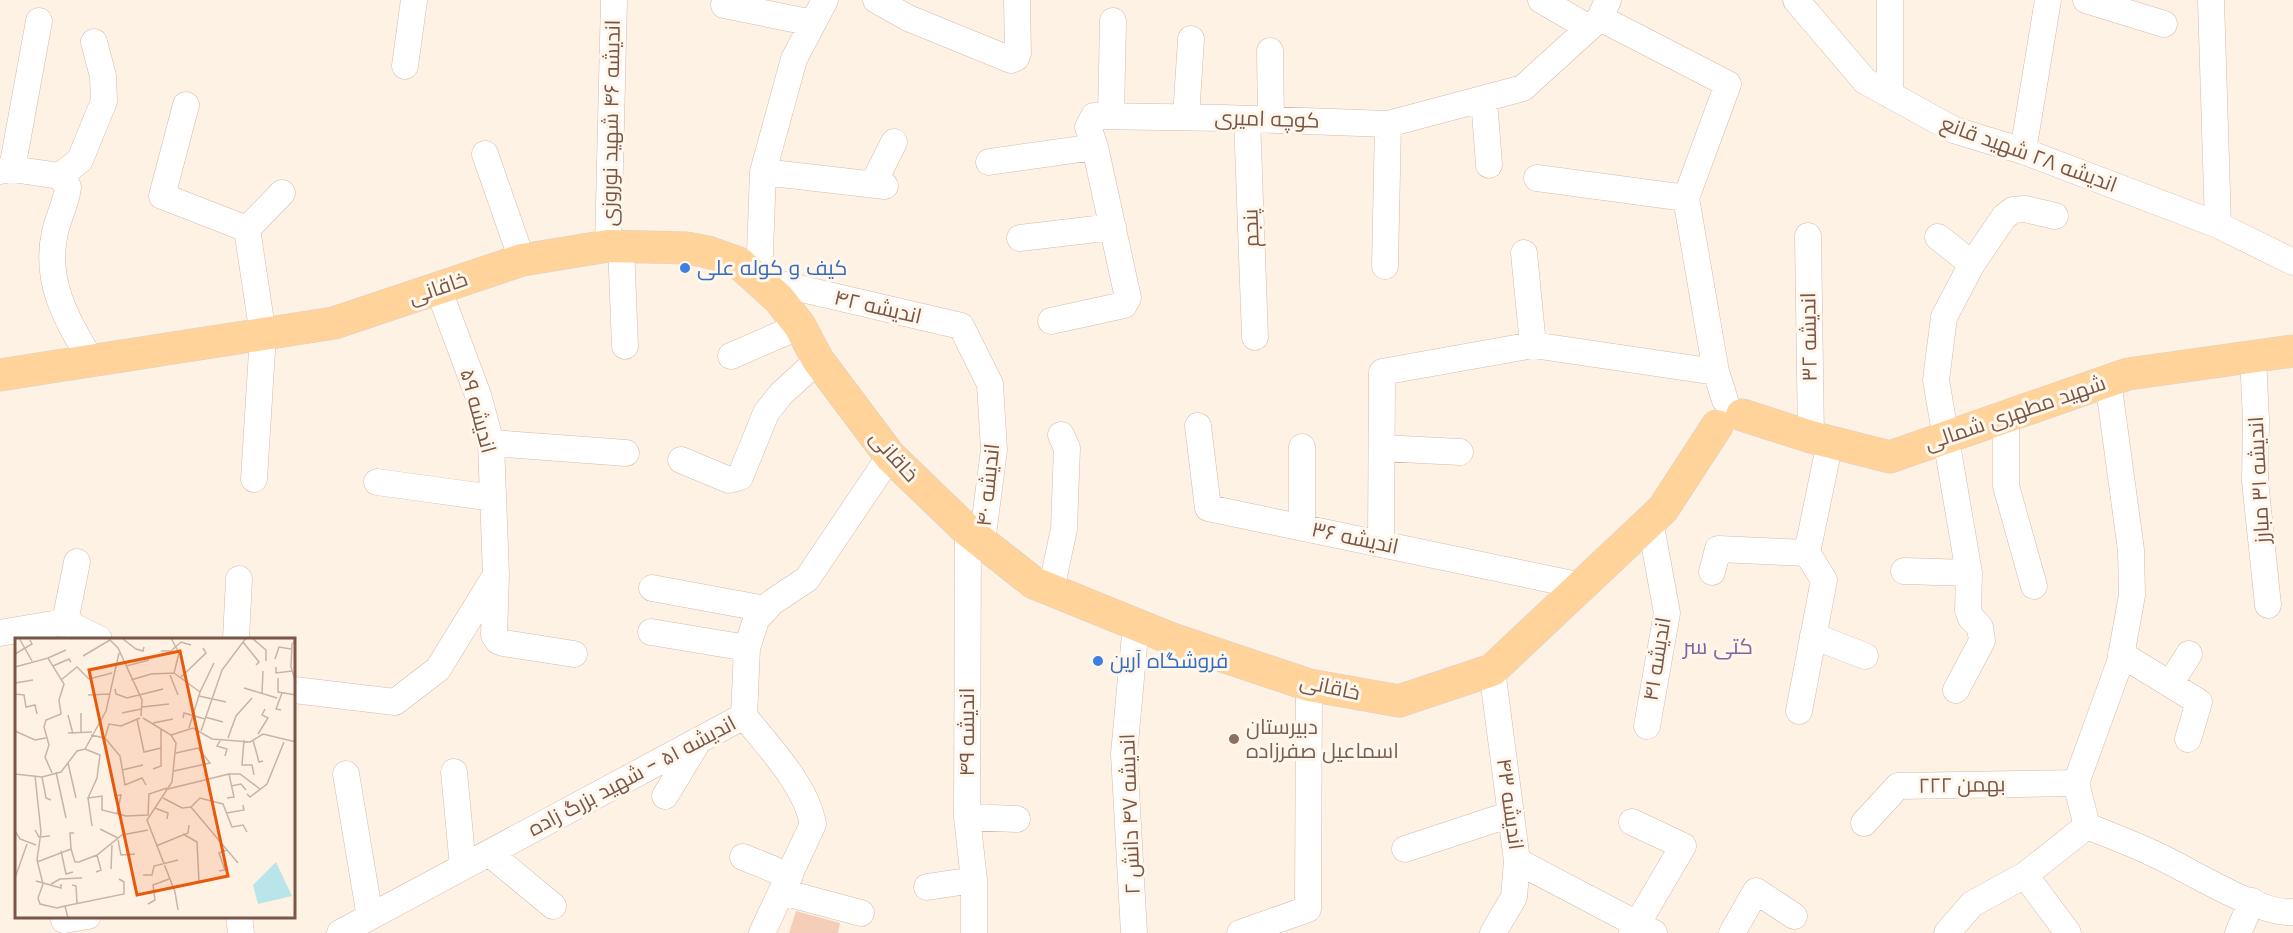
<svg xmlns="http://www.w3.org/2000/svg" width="2293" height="933" font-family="Poppins,Cairo,sans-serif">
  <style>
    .building { fill: #f5ceba }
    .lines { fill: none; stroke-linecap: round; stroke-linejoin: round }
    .minor-casing { stroke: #d3bbac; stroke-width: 27 }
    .major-casing { stroke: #d9d0cc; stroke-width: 33 }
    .minor { stroke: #fff; stroke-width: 26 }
    .major { stroke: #ffd39a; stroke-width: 32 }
    .shop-dot { fill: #3f7fe0; stroke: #fff6ec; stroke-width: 2 }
    .education-dot { fill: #8d6e63; stroke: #fff6ec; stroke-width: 2 }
    .labels { text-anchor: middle; stroke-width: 6; stroke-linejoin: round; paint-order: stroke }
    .street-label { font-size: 21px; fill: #795648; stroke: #fff6ec }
    .shop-label { font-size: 21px; fill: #366cbe; stroke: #fff6ec; text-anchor: start }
    .education-label { font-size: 21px; fill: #785e54; stroke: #fff6ec; text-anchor: start }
    .neighbourhood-label { font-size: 22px; fill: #85639d; stroke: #fff6ec }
    .inset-road { fill: none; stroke: #c9b4a6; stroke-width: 1.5 }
    .view { fill: #e8590c; fill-opacity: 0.15; stroke: #e8590c; stroke-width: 3 }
    .inset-edge { fill: none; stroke: #795648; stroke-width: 3 }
  </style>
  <rect width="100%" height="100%" fill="#fef2e5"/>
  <path class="building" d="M796 911 840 923 838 933H789Z"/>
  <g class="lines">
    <g class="minor-casing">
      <path id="minor" d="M825 0 794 59 763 172 759 279 961 326 990 384 994 450 982 542
        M876 0 908 18 1011 60 1016 58 1018 53 1017 0
        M1541 0 1589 28
        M1608 0 1600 18 1728 84 1686 198 1716 372 1725 400
        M1796 0 1865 81 1954 130 2023 151 2218 225 2293 262
        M1890 0V95
        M2086 0 2164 24
        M2211 0 2218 225
        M724 5 813 23
        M1270 51 1271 119
        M405 66 414 0
        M1484 99 1489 165
        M186 105 162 196 247 229 263 335 254 479
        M1111 116 1113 21
        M1186 117 1191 39
        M1247 119 1255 337
        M2023 151 2048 0
        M485 154 522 260
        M989 162 1095 147
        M12 169 39 21
        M0 171 12 169 60 176 68 187C66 204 59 215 55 232 44 281 66 318 90 359
        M763 172 885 186
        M60 176 80 160 104 101 103 76 94 42
        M1537 178 1686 198
        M873 184 894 142
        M247 229 282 193
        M1808 236 1811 437
        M1938 237 1972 264
        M1020 238 1113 227
        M608 246 614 0
        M621 246 625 346
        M1524 253 1533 345
        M1385 266 1388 124
        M438 288 478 395 491 443 496 575 494 635 498 641 503 643 574 654
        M1051 321 1124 305 1128 298 1095 147 1088 127 1094 116 1225 118 1388 124 1523 88 1600 18
        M731 356 800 326
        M2253 356 2256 420 2255 481 2268 605
        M2006 416V486L2034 586
        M1198 426 1208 508 1582 586
        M491 443 626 453
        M1302 447V527
        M1382 448 1460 452
        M681 460 729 480 740 477 766 413 781 394 818 360
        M377 482 493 498
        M968 531 967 817 974 880V933
        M1381 543 1382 372 1533 345 1716 372
        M1904 571 1969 573
        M1712 572 1718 549 1807 553
        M652 588 766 609
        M1051 590 1064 529 1067 448 1061 435
        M65 622 77 562
        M651 632 747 648
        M0 633 65 622 99 639
        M1813 636 1865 656
        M236 639 239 579
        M2121 654 2199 702 2188 739
        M1492 670 1517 861 1514 897 1493 933
        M2170 684 2189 654
        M294 690 395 702 438 669 494 578
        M1956 690 1982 641 1980 627 1971 618 1968 610 1969 573 1936 380 1944 317 1972 264 2004 217 2013 210 2025 209 2055 216
        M1799 711 1824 580 1807 553 1830 442
        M744 716C768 746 806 785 813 824L762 933
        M1647 726 1667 613 1650 521
        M454 772 463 867
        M346 774 370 917
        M665 796 699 740
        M967 817 1017 819
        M1864 823 1898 786 2076 783
        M2087 826 2076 783 2120 662 2132 595 2131 550 2108 381
        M2087 826C2109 835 2131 843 2152 853 2187 868 2258 915 2293 912
        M1405 849 1511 814
        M489 853 553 906
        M743 857 790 876
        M1517 861 1654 933
        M2025 875 2068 933
        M927 887 974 880
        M782 892 861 913
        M64 916V920L88 916
        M239 916 241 933
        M340 933 744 716 747 648 756 620 771 603 807 579 890 456
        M1134 933 1124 754 1136 624
        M1240 933 1308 909 1309 685
        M1632 933 1683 846 1632 822
        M1732 933 1756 891 1794 916
        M1947 933 1972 904 2025 875 2087 826
        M2238 933 2252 901"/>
    </g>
    <g class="major-casing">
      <path id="major" d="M0 375 334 323 522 260 608 246 686 248 708 252 739 263 779 299 800 326 818 360 890 456 968 531 1034 583 1172 639 1309 685 1399 701 1492 670 1663 509 1717 426
        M1742 415 1811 437 1890 457 2128 374 2293 351"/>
    </g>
    <use href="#minor" class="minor"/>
    <use href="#major" class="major"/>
  </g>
  <g class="shop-dot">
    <circle cx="685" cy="268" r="6"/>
    <circle cx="1098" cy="661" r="6"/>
  </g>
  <circle class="education-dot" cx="1234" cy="739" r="6"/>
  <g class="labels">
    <g class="street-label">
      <text transform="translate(1267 119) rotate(2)" y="7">کوچه امیری</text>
      <text transform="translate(611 123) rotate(-89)" y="7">اندیشه ۴۶ شهید نوروزی</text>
      <text transform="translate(2029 154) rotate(20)" y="7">اندیشه ۲۸ شهید قانع</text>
      <text transform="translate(1251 228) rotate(-92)" y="7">پنجم</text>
      <text transform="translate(438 288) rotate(-19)" y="7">خاقانی</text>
      <text transform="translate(878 307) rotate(13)" y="7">اندیشه ۴۲</text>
      <text transform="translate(1809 337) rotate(-91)" y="7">اندیشه ۳۲</text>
      <text transform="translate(478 411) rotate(75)" y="7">اندیشه ۵۹</text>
      <text transform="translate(2015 413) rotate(-19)" y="7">شهید مطهری شمالی</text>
      <text transform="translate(894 456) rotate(48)" y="7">خاقانی</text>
      <text transform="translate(2259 480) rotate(-93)" y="7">اندیشه ۳۱ مبارز</text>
      <text transform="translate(988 485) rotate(-84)" y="7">اندیشه ۴۰</text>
      <text transform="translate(1355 538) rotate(12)" y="7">اندیشه ۳۶</text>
      <text transform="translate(1657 659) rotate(-81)" y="7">اندیشه ۴۱</text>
      <text transform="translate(1330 687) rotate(12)" y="7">خاقانی</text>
      <text transform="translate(967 732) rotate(-90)" y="7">اندیشه ۴۹</text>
      <text transform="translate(632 776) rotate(-28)" y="7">اندیشه ۵۱ - شهید بزرگ زاده</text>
      <text transform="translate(1962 785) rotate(-1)" y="7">۲۲بهمن ۲</text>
      <text transform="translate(1510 804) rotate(82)" y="7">اندیشه ۴۳</text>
      <text transform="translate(1130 814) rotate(-92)" y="7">اندیشه ۴۷ دانش ۲</text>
    </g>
    <g class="shop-label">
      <text x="697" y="275">کیف و کوله علی</text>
      <text x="1110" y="668">فروشگاه آرین</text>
    </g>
    <g class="education-label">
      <text x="1246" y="734">دبیرستان<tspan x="1246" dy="24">اسماعیل صفرزاده</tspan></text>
    </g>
    <g class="neighbourhood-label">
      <text x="1718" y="654">کتی سر</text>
    </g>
  </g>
  <g transform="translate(15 638)">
    <rect width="280" height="280" fill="#fef2e5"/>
    <path d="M261 224 277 258 243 266 238 247Z" fill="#b7e5e9"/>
    <path class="inset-road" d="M4 0 17 23M93 0 103 10 127 62 126 78M156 0 164 15 159 35M237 0 251 12V23M108 1 121 11 128 13 129 9M281 2 277 6 276 29 281 45M228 4 244 24 241 27M146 13H156L166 4 176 7M0 16 17 6 15 2M68 18 95 2M33 20 51 12M260 21 264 9 276 11M38 28 54 21 56 24M111 28 134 22M0 29 33 20 49 46 44 62 46 76 31 82 29 89 34 107 30 119 37 135M261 29V35L277 33M159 35 185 54M155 37 163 57M165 40 191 15 188 10M263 40V54L281 57M46 42 62 29 74 41 97 35M116 42 136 36 159 35M0 45 18 42M229 50 262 60M100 51 101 56 112 60 148 51M0 56 9 57 11 69 20 67 22 76M247 56 248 33M73 57 94 56M184 58 211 64M127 69 154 66M266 72 261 71 267 55M66 75V94M107 75 126 71M53 77 58 96M190 79 208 84M128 80 156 97 161 105 157 144 132 182 160 254 163 272M168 80 169 75 190 81M122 81 129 114 146 110M138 85 158 81M174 90 185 54 199 25M0 93 20 102 31 100M186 93 207 32 231 0M53 95 77 94M243 96 253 80 247 77 250 71M76 97 90 100 94 86 106 88 125 80M156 97 178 90 197 101 235 104 248 96 281 104M90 100 105 118 110 147 127 140 131 147M213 100 221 78 237 60M206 101 202 108 212 111 210 118M229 102 227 127H237L239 137M238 102 244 124 248 123M70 111 85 117 82 140 73 160 87 158V172L111 178 133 177 134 156 152 150M70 111 91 73 104 15M53 125 61 160M138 131 146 128V91M107 132 128 127M159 133 195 125 183 110 161 115M41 134 51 180M0 136 27 139 46 134 62 113 70 111M214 136H225L245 151M20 138 26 194 22 222 28 246 23 260 25 266 42 270 50 268 53 280M0 139V164M27 139 31 160 36 162M216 148 226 146 231 152M153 151 214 136 219 159 212 160M232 156 235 159 252 146 269 104M99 158 106 157 102 176M73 160 77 188M148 160 167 170 176 169 223 225M176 169 185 160 208 166 217 189 228 187 232 194M140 170 153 175 152 181M212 175 229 172 228 167M85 191 103 200M20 192 24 199 35 198M0 193 5 201 21 207M168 196 182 204 184 244M103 202 106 217 120 216M141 208 173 195 174 187M56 211 55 195H59M46 213 51 236 58 234M22 224 56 211 60 224H64L82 217 107 197 133 192M96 231 97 207M204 233 210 232 204 215 212 212M81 234 86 232 82 217M128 237H137L139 228 163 222M0 240 12 206M21 243 46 250V246M36 246 45 241 67 240M57 247 61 248 62 265M133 266 140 262 138 247 154 241M50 268 109 256V244L104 241"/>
    <path class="view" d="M165 13 213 238 122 257 74 32Z"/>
    <rect width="280" height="280" class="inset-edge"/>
  </g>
</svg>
